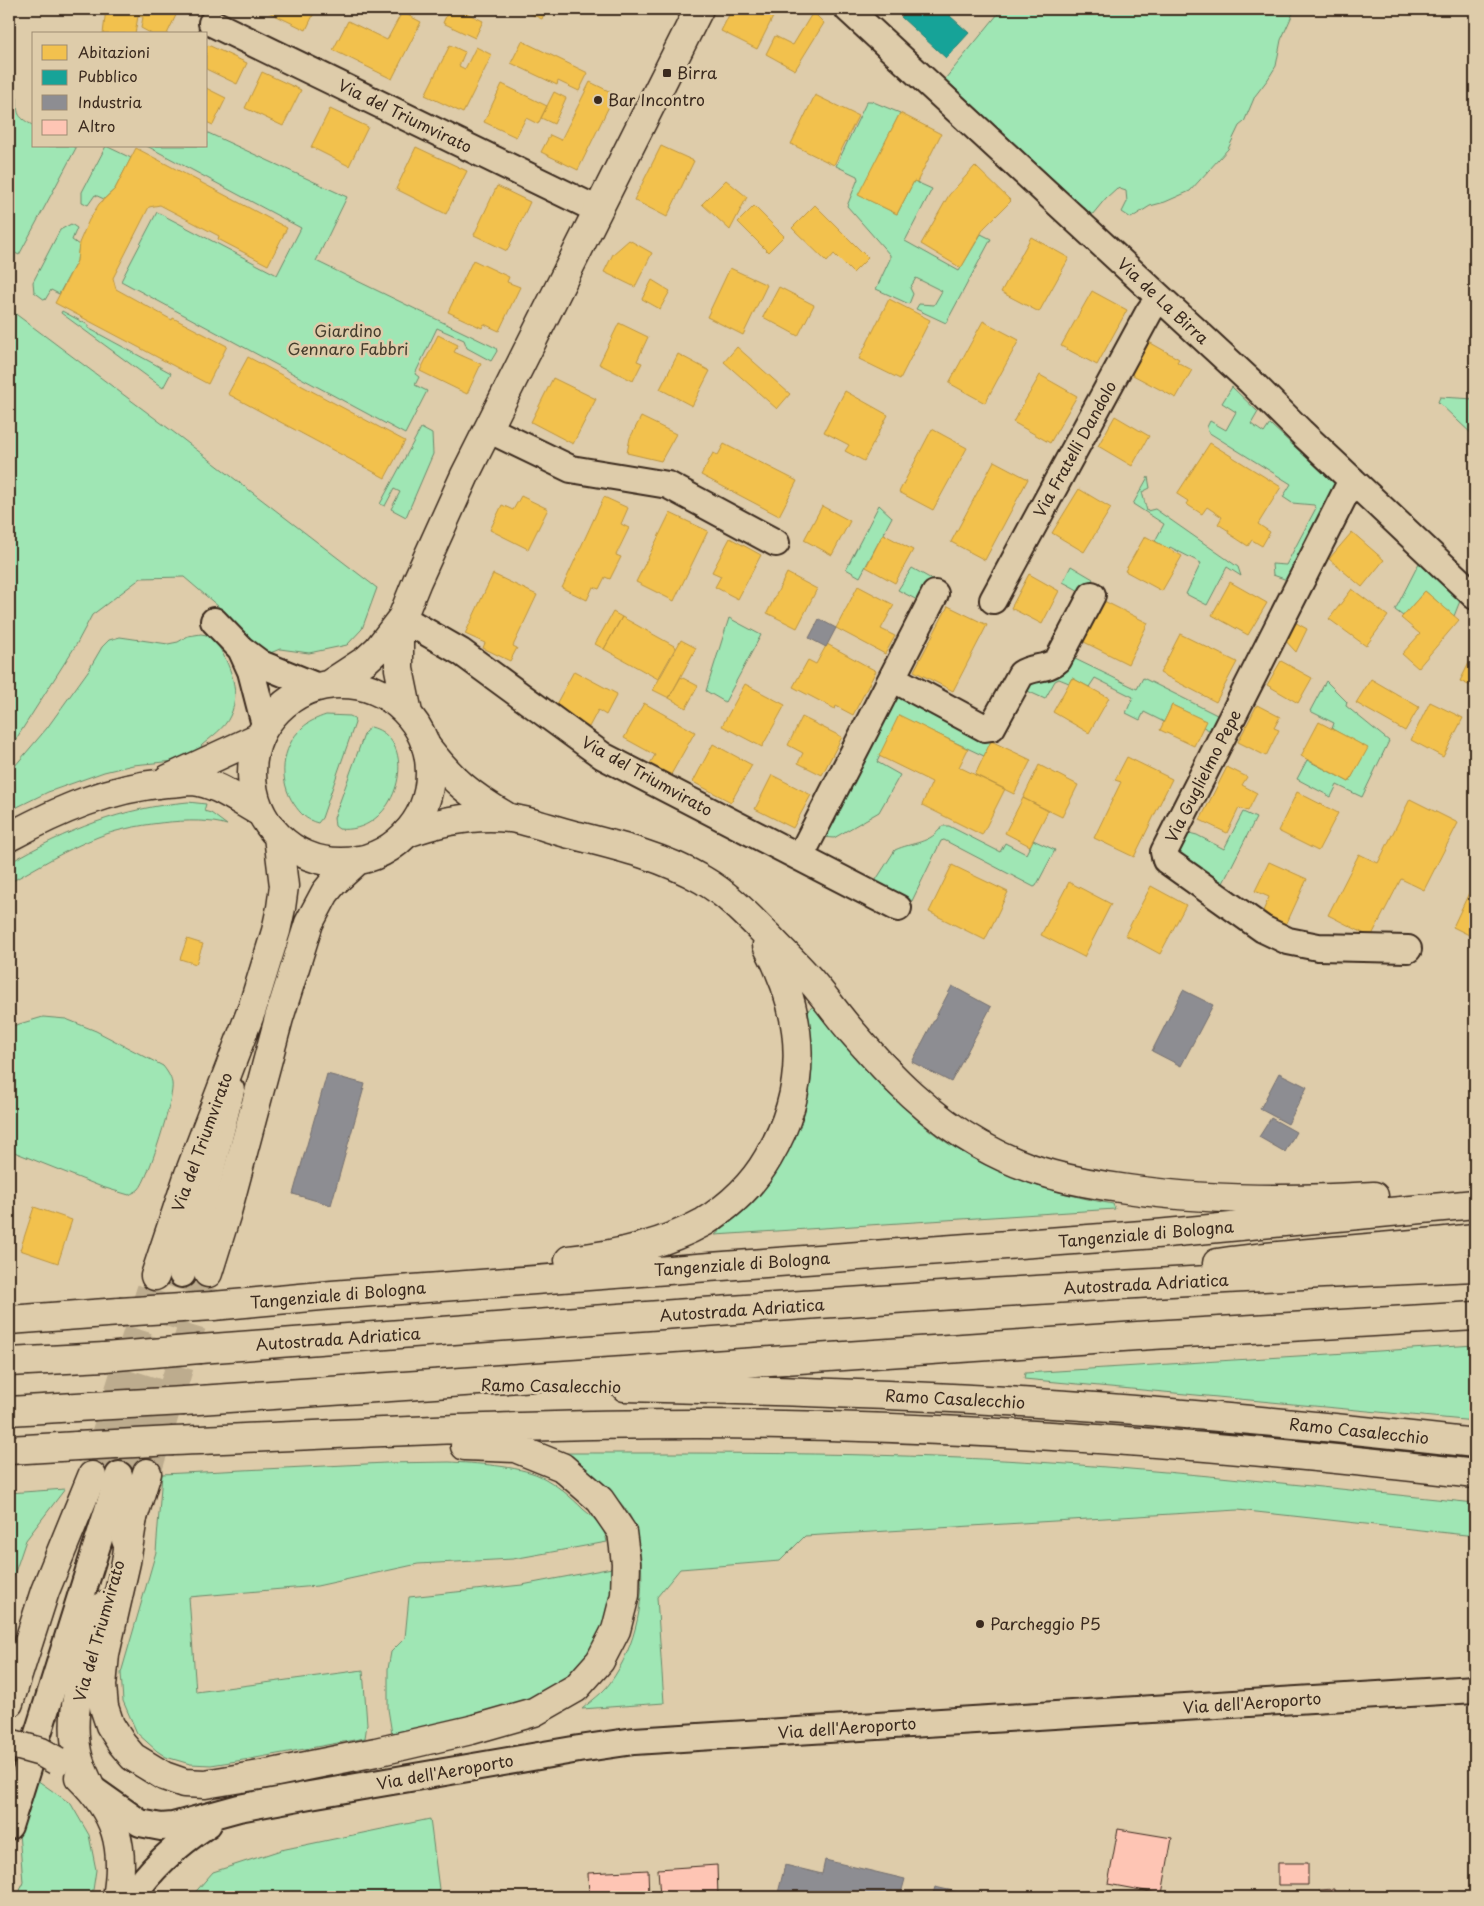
<svg xmlns="http://www.w3.org/2000/svg" width="1484" height="1906" font-family="'Playpen Sans',sans-serif">
  <style>
    .green { fill: #9fe6b4; stroke: #6d8869 }
    .homes { fill: #f2c14e; stroke: #bb9440 }
    .public { fill: #17a398; stroke: #227f73 }
    .industry { fill: #8d8d92; stroke: #746f6f }
    .building { fill: #fec5b4; stroke: #3b2a1e }
    .lines { fill: none; stroke-linecap: round; stroke-linejoin: round }
    .street-tunnel { stroke: #bdac8e; stroke-width: 26; stroke-dasharray: 26 13; stroke-linecap: butt }
    .secondary-tunnel { stroke: #bdac8e; stroke-width: 28; stroke-dasharray: 28 14; stroke-linecap: butt }
    .street-casing { stroke: #3b2a1e; stroke-width: 30 }
    .secondary-casing { stroke: #3b2a1e; stroke-width: 31 }
    .highway-casing { stroke: #3b2a1e; stroke-width: 31 }
    .street { stroke: #deccaa; stroke-width: 26 }
    .secondary { stroke: #deccaa; stroke-width: 28 }
    .highway { stroke: #deccaa; stroke-width: 28 }
    .secondary-bridge-casing { stroke: #3b2a1e; stroke-width: 31; stroke-linecap: butt }
    .highway-bridge-casing { stroke: #3b2a1e; stroke-width: 31; stroke-linecap: butt }
    .secondary-bridge { stroke: #deccaa; stroke-width: 28 }
    .highway-bridge { stroke: #deccaa; stroke-width: 28 }
    .poi-dot { fill: #3b2a1e; stroke: #deccaa; stroke-width: 2 }
    .labels { text-anchor: middle; stroke-width: 5; stroke-linejoin: round; paint-order: stroke }
    .poi-label { font-size: 16px; fill: #3b2a1e; stroke: #deccaa; text-anchor: start }
    .street-label { font-size: 16px; fill: #3b2a1e; stroke: #deccaa }
    .park-label { font-size: 16px; fill: #453d2d; stroke: #deccaa }
  </style>
  <rect width="100%" height="100%" fill="#deccaa"/>
  <filter id="ink" filterUnits="userSpaceOnUse"><feTurbulence type="fractalNoise" baseFrequency=".02" numOctaves="2"/><feDisplacementMap in="SourceGraphic" scale="10" xChannelSelector="R" yChannelSelector="G"/><feConvolveMatrix kernelMatrix="1 2 1 2 8 2 1 2 1" color-interpolation-filters="sRGB"/></filter>
  <g filter="url(#ink)">
    <path class="green" d="M1002 9H1295L1281 40 1276 66 1268 79 1255 96 1244 122 1239 126 1228 149 1190 191 1165 202 1150 206 1131 218 1122 212 1127 202 1126 191 1117 188 1106 198 1092 215 945 79Z
      M9 97 17 98C17 116 18 117 34 126V146H72L76 148 19 255 9 250Z
      M867 101H871L900 113 859 195 897 214 914 181 932 189 905 241 959 271 981 234 991 239 946 323 916 309 919 304 934 305 942 291 916 278 910 288 913 294 909 304 876 289 890 259V255L847 206 858 179 857 176 836 166Z
      M206 132 347 197 316 261 496 348 497 351 491 361 467 348 464 340 437 328 415 374 419 377 415 385 427 391 405 434 121 281 157 212 277 275 301 228 147 146H206Z
      M106 146 131 158 115 189 104 199 95 195 88 205 82 202V192Z
      M71 224 77 228 72 240 79 245 77 261 59 294 51 290 45 300 34 292 33 282 60 230Z
      M9 309 180 437 377 588 362 629 347 645 309 653 280 649 263 656 226 613 184 577 141 578 92 615 76 645 9 750Z
      M62 311 88 325V328L171 373 163 388 61 313Z
      M1232 387 1258 412 1251 424 1264 433 1270 424 1336 485 1290 581 1273 575 1272 564 1286 565 1316 508 1314 505 1292 503 1283 497 1291 484 1208 432 1207 427 1210 421 1226 430 1236 412 1222 403Z
      M1440 397 1475 399V437L1438 402Z
      M421 428 432 434 433 454 406 517 391 509 400 492 394 489 385 506 380 504Z
      M1148 477 1150 488 1142 492 1147 511 1155 509 1238 567 1241 576 1227 567 1207 605 1186 594 1201 563 1170 547 1168 549 1155 541 1164 524 1133 504Z
      M879 505 892 517 860 577 846 569Z
      M1419 563 1460 601 1454 616 1425 591 1403 616 1395 610Z
      M1071 566 1093 579 1085 594 1063 582Z
      M912 568 935 581 923 603 898 590Z
      M729 618 761 635 725 702 706 691Z
      M201 634 212 636C227 658 243 690 230 716 225 728 211 737 201 746L204 755 175 761 133 765 104 772 48 792 9 811V773L47 728 88 671 102 647 109 640 120 637 168 644 178 642 188 636Z
      M1073 658 1137 689 1143 678 1221 717 1213 732 1203 727 1205 721 1172 705 1164 722 1144 712 1140 720 1126 713 1133 697 1095 678 1089 687 1072 678 1069 683 1059 679 1055 681 1045 699 1023 689 1027 681 1055 678 1061 674 1070 659Z
      M1326 681 1347 702 1346 706 1389 741 1362 797 1337 785 1331 797 1297 779 1307 760 1349 782 1367 748 1332 729 1334 723 1310 711Z
      M895 695H904L991 742 984 756 899 716 877 762 900 775 879 812 834 838 820 837Z
      M326 715 350 716 354 718 355 723 322 818 318 823C306 820 300 813 294 804 278 781 281 747 302 728 308 722 317 718 326 715Z
      M371 727C422 740 398 836 339 829L335 826 334 818 365 732Z
      M188 802 206 804 204 811 211 813 227 825C197 815 127 825 98 837 67 849 38 867 9 883V863C67 830 121 808 188 802Z
      M1243 812 1256 818 1222 885 1176 853 1185 832 1197 835 1224 849Z
      M942 826H949L1000 852 1005 843 1026 854 1033 840 1055 850 1036 886 1034 887 944 840 941 841 912 901 874 883 895 850C912 842 931 844 942 826Z
      M814 1006C852 1050 900 1113 949 1144 1002 1178 1052 1193 1113 1204L1115 1209 715 1235 753 1202 769 1183 795 1137 805 1110 811 1081 812 1054 808 1010Z
      M43 1017 66 1019 96 1031 163 1066C167 1071 171 1077 172 1083 175 1096 148 1180 139 1189 136 1192 132 1193 129 1195L102 1187 9 1150V1027Z
      M1475 1345V1421L1024 1379 1025 1373Z
      M561 1453C730 1453 899 1452 1067 1464 1204 1474 1339 1489 1475 1503V1536L1238 1510 805 1536 780 1561 680 1569 657 1597 664 1703 582 1709C591 1701 603 1693 610 1683 637 1645 646 1596 640 1551 638 1540 636 1528 631 1518 620 1495 581 1469 561 1453Z
      M449 1462C473 1463 519 1466 540 1476 556 1484 571 1497 583 1509 594 1518 605 1527 607 1542L513 1559 418 1564 317 1586 189 1597 196 1692 363 1670 367 1724 365 1738 250 1759 211 1765 190 1764 166 1757 157 1751 137 1733 123 1701 121 1673 156 1552 162 1474 386 1463Z
      M65 1489 26 1540 9 1590V1493Z
      M612 1568V1596L607 1620 591 1660 539 1700 392 1734 388 1709V1669L391 1652 405 1638 409 1597 522 1585Z
      M37 1780 71 1804 89 1835 96 1870 92 1897H18L23 1882 19 1833Z
      M430 1819 440 1897H191L213 1872 281 1850Z"/>
    <path class="homes" d="M106 9H179L167 34H152L141 28 143 17 138 16 135 34H103Z
      M262 9H316L306 30Z
      M449 9H458L483 21 475 38 443 23Z
      M520 9H546L542 19Z
      M732 9H777L757 49 721 31Z
      M402 12 421 22 392 79 333 50 348 21 387 40Z
      M813 12 824 23 795 70 766 54 775 36 793 45Z
      M522 41 588 73 579 91 558 81 557 85 511 63Z
      M208 45 247 63 237 84 206 69V48Z
      M450 45 465 52 459 66 465 69 476 47 492 55 463 113 425 95Z
      M262 72 301 90 283 126 245 108Z
      M590 82 615 94 578 170 541 152 550 135 561 140Z
      M502 84 547 106 538 124 526 118 516 137 484 122Z
      M206 88 226 98 213 125 206 122Z
      M554 92 566 98 554 124 541 118Z
      M815 95 858 116 834 165 791 144Z
      M330 109 368 127 349 166 311 147Z
      M900 113 941 134 917 182 914 181 897 214 858 195Z
      M661 146 694 161 667 217 634 200Z
      M416 147 467 171 446 214 396 189Z
      M136 148 287 228 268 265 218 239 219 236 160 205 149 207 113 278 116 289 172 320 173 318 227 346 208 384 55 303 77 261 79 243 89 220 99 204 115 189Z
      M975 166 1011 201 984 228 961 268 921 244 949 195Z
      M726 180 747 197 730 230 702 204Z
      M497 186 530 202 507 251 474 235Z
      M815 205 868 258 853 273 834 254 827 262 792 228Z
      M754 206 784 236 768 252 738 222Z
      M1031 237 1069 258 1039 312 1001 292Z
      M629 240 652 253 635 287 604 272 613 254Z
      M473 260 509 277 507 282 520 287 499 331 484 324 482 328 448 312Z
      M730 268 767 285 743 335 707 317Z
      M652 280 670 291 660 309 642 299Z
      M779 287 814 305 798 336 763 317Z
      M1092 291 1127 310 1097 365 1061 346Z
      M889 299 930 320 900 379 859 359Z
      M983 321 1019 340 985 403 949 383Z
      M619 323 648 337 637 361 642 363 633 381 599 364Z
      M438 335 458 345 454 352 481 364 467 394 420 371Z
      M1149 342 1179 359 1177 362 1192 370 1176 398 1131 374Z
      M737 347 790 394 777 409 724 362Z
      M678 354 710 371 692 406 660 389Z
      M248 357 405 441 385 478 228 394Z
      M1040 375 1077 396 1050 443 1013 422Z
      M553 378 596 399 573 444 531 422Z
      M845 391 888 415 864 461 845 451 849 445 824 432Z
      M1115 416 1149 436 1132 466 1098 446Z
      M641 417 676 434 661 461 627 453 630 438Z
      M932 429 967 448 933 510 899 492Z
      M1210 443 1281 487 1258 524 1270 532 1262 546 1252 540 1248 546 1228 533 1229 531 1218 524 1222 517 1207 507 1202 514 1186 504 1188 501 1177 494Z
      M724 444 797 481 779 516 701 475 713 453 718 455Z
      M994 461 1028 479 985 560 951 542Z
      M1079 489 1111 508 1084 552 1052 533Z
      M521 496 548 509 528 549 490 530 502 505 513 510Z
      M604 497 628 508 621 524 629 528 616 555 621 557 610 579 605 577 599 589 593 587 587 600 562 588Z
      M822 506 850 521 832 555 804 540Z
      M670 513 708 531 674 601 636 582Z
      M1352 532 1384 560 1362 587 1329 559Z
      M883 534 913 550 895 583 866 567Z
      M1145 536 1182 556 1162 591 1125 571Z
      M730 538 761 555 738 599 715 587 721 576 712 572Z
      M787 573 817 589 797 628 767 613Z
      M493 574 537 595 513 646 517 648 510 661 483 648 485 643 465 634Z
      M1029 574 1059 591 1042 624 1011 608Z
      M1230 582 1267 603 1248 635 1212 615Z
      M858 586 894 605 881 629 895 636 885 654 836 628Z
      M1352 589 1388 616 1366 646 1329 619Z
      M1425 591 1459 620 1418 668 1402 654 1420 634 1401 618Z
      M1100 599 1148 623 1128 664 1080 640Z
      M948 606 987 625 953 691 914 671Z
      M613 612 622 617 604 649 595 644Z
      M622 617 676 647 658 679 604 649Z
      M1291 620 1307 629 1296 652 1282 637Z
      M1180 634 1237 662 1216 702 1160 673Z
      M681 640 696 648 669 698 653 690Z
      M827 644 876 671 853 715 836 706 835 709 793 687 808 660 816 664Z
      M1475 651V688L1460 681Z
      M1281 661 1312 678 1298 703 1267 685Z
      M574 671 617 694 606 715 598 710 589 727 554 708Z
      M681 677 698 686 686 708 669 698Z
      M1072 678 1109 698 1089 733 1053 712Z
      M1371 679 1419 707 1405 731 1356 703Z
      M745 684 785 705 762 747 722 726Z
      M1430 702 1463 718 1443 757 1411 740Z
      M644 703 695 732 669 778 648 767 655 755 624 738Z
      M1172 705 1206 721 1194 746 1160 730Z
      M1257 705 1280 717 1274 728 1279 730 1266 756 1238 742Z
      M899 715 968 749 959 767 1005 789 982 835 922 805 932 782 879 756Z
      M802 717 842 737 822 775 798 763 803 753 788 745Z
      M1319 722 1368 748 1349 782 1301 756Z
      M991 741 1031 760 1014 794 975 775Z
      M713 744 752 765 731 802 693 782Z
      M1127 757 1172 779 1134 857 1094 838 1121 782 1115 780Z
      M1039 765 1078 785 1062 817 1023 798Z
      M1227 767 1247 777 1242 785 1257 793 1248 811 1239 808 1227 833 1200 820Z
      M772 775 811 795 793 828 755 809Z
      M1297 792 1338 813 1318 851 1278 831Z
      M1023 798 1048 811 1030 846 1005 833Z
      M1410 799 1458 823 1424 890 1401 879 1371 937 1328 915 1359 854 1378 863Z
      M1269 862 1307 879 1285 927 1261 916 1269 897 1255 891Z
      M952 865 1008 892 985 940 929 912Z
      M1475 880V938L1453 927Z
      M1069 882 1111 904 1084 957 1041 935Z
      M1151 886 1186 905 1160 954 1125 935Z
      M187 939 203 944 196 964 180 959Z
      M34 1207 72 1220 58 1263 20 1250Z"/>
    <path class="public" d="M909 9H957L950 16 969 33 946 58 901 17Z"/>
    <path class="industry" d="M819 619 836 628 826 647 809 638Z
      M952 986 991 1007 951 1082 912 1062Z
      M1183 990 1213 1005 1181 1066 1152 1051Z
      M1279 1073 1307 1087 1288 1124 1260 1109Z
      M327 1074 365 1084 331 1205 293 1194Z
      M1271 1118 1296 1132 1285 1152 1259 1137Z
      M825 1860 905 1879 900 1897H777L785 1865 822 1874Z
      M935 1887 979 1897H932Z"/>
    <path class="building" d="M1118 1829 1172 1838 1162 1894 1108 1884Z
      M1278 1863H1308V1885H1278Z
      M717 1865 718 1897H660L658 1869Z
      M648 1870 649 1897H589L588 1873Z
      M1334 1889V1897H1320V1890Z"/>
    <g class="lines">
      <path class="street-tunnel" d="M119 1475 182 1274"/>
      <path class="secondary-tunnel" d="M147 1473 208 1273
        M92 1476 155 1276"/>
      <g class="street-casing">
        <path id="street" d="M848 9 1250 381 1301 432 1475 596
          M212 23 598 210
          M488 429 571 469 668 485 776 543
          M1352 480 1164 852 1166 860 1263 929 1288 941 1318 947 1408 949
          M993 600 1149 312 1159 298
          M402 618 461 652 603 756 898 908
          M214 621 241 649 261 664 318 687
          M241 649 251 671 265 725
          M892 678 985 728 992 727 1021 674C1033 666 1047 670 1058 660L1092 595
          M800 857 935 594
          M182 1274 195 1233 231 1090
          M92 1789 140 1823 161 1827 173 1826 239 1808 310 1795 579 1749 634 1741 1475 1689
          M9 1826 119 1475
          M132 1897C151 1867 178 1844 208 1824"/>
      </g>
      <g class="secondary-casing">
        <path id="secondary" d="M252 773a89 89 0 1 1 178 0a89 89 0 1 1-178 0Z
          M328 685 366 660 378 649 401 619
          M408 713 399 669V639L402 618 417 581 465 475 699 9
          M208 1273 227 1212 279 1018 309 923 325 893 333 883 358 860
          M155 1276 189 1174 252 1009 276 931 281 908 284 886 278 836
          M126 1540 147 1473
          M9 1703 45 1591 92 1476
          M79 1777C116 1813 126 1846 117 1897
          M91 1789C87 1779 82 1770 79 1760 64 1708 90 1653 105 1605"/>
      </g>
      <g class="highway-casing">
        <path id="highway" d="M426 746C453 781 470 795 509 818
          M168 779 259 737
          M407 833C440 821 475 814 510 818 531 821 553 830 574 835 618 846 664 857 703 880 729 895 749 917 770 938 781 950 793 961 804 973 822 992 836 1014 853 1033 890 1076 930 1117 980 1145 1027 1172 1074 1182 1127 1189 1209 1201 1291 1201 1374 1196
          M9 837C59 810 109 788 166 783 175 783 184 781 193 781 216 783 238 800 258 811
          M569 1260C616 1255 663 1245 704 1222 730 1206 753 1184 768 1158 810 1088 805 1015 767 945
          M1217 1263C1303 1251 1389 1248 1475 1238
          M213 1306 332 1295 1156 1234 1475 1204
          M9 1320 120 1312
          M200 1349C625 1317 1050 1285 1475 1267
          M9 1362 105 1357
          M625 1387C747 1390 868 1393 989 1400 1151 1409 1314 1425 1475 1443
          M184 1401 1152 1335 1475 1316
          M9 1411 93 1406
          M173 1441C347 1434 522 1424 697 1424 957 1425 1217 1444 1475 1474
          M9 1450 77 1446
          M133 1517 126 1562 105 1654 102 1686 104 1707 110 1725 122 1744 133 1757 164 1776 184 1783 205 1784 272 1773 376 1752 471 1730 534 1712 576 1688 600 1661 616 1630 625 1595 626 1563 622 1532 600 1500 562 1467 515 1448 465 1446"/>
      </g>
      <use href="#street" class="street"/>
      <use href="#secondary" class="secondary"/>
      <use href="#highway" class="highway"/>
      <g class="secondary-bridge-casing">
        <path id="secondary-bridge" d="M9 1743 41 1752 57 1761"/>
      </g>
      <g class="highway-bridge-casing">
        <path id="highway-bridge" d="M120 1312 213 1306
          M105 1357 200 1349
          M93 1406 184 1401
          M77 1446 173 1441"/>
      </g>
      <use href="#secondary-bridge" class="secondary-bridge"/>
      <use href="#highway-bridge" class="highway-bridge"/>
    </g>
  </g>
  <g class="poi-dot">
    <rect x="662" y="68" width="10" height="10" rx="2.5"/>
    <circle cx="598" cy="100" r="5"/>
    <circle cx="980" cy="1624" r="5"/>
  </g>
  <g class="labels">
    <g class="poi-label">
      <text x="677" y="79">Birra</text>
      <text x="608" y="106">Bar Incontro</text>
      <text x="990" y="1630">Parcheggio P5</text>
    </g>
    <g class="street-label">
      <text transform="translate(405 116) rotate(26)" y="6">Via del Triumvirato</text>
      <text transform="translate(1163 301) rotate(43)" y="6">Via de La Birra</text>
      <text transform="translate(1075 449) rotate(-61)" y="6">Via Fratelli Dandolo</text>
      <text transform="translate(647 776) rotate(29)" y="6">Via del Triumvirato</text>
      <text transform="translate(1203 776) rotate(-63)" y="6">Via Guglielmo Pepe</text>
      <text transform="translate(202 1142) rotate(-70)" y="6">Via del Triumvirato</text>
      <text transform="translate(1146 1234) rotate(-5)" y="6">Tangenziale di Bologna</text>
      <text transform="translate(742 1264) rotate(-4)" y="6">Tangenziale di Bologna</text>
      <text transform="translate(1146 1284) rotate(-3)" y="6">Autostrada Adriatica</text>
      <text transform="translate(338 1295) rotate(-5)" y="6">Tangenziale di Bologna</text>
      <text transform="translate(742 1310) rotate(-4)" y="6">Autostrada Adriatica</text>
      <text transform="translate(338 1339) rotate(-4)" y="6">Autostrada Adriatica</text>
      <text transform="translate(551 1386) rotate(1)" y="6">Ramo Casalecchio</text>
      <text transform="translate(955 1399) rotate(3)" y="6">Ramo Casalecchio</text>
      <text transform="translate(1359 1431) rotate(6)" y="6">Ramo Casalecchio</text>
      <text transform="translate(99 1631) rotate(-74)" y="6">Via del Triumvirato</text>
      <text transform="translate(1252 1703) rotate(-4)" y="6">Via dell'Aeroporto</text>
      <text transform="translate(847 1728) rotate(-4)" y="6">Via dell'Aeroporto</text>
      <text transform="translate(445 1772) rotate(-10)" y="6">Via dell'Aeroporto</text>
    </g>
    <g class="park-label">
      <text x="348" y="337">Giardino<tspan x="348" dy="18">Gennaro Fabbri</tspan></text>
    </g>
  </g>
  <rect width="1484" height="1906" fill="none" stroke="#deccaa" stroke-width="30"/>
  <rect x="15" y="15" width="1454" height="1876" fill="none" stroke="#3b2a1e" stroke-width="2" filter="url(#ink)"/>
  <rect x="32" y="32" width="175" height="115" fill="#deccaa" stroke="#9d8b72"/>
  <rect x="42" y="45" width="25" height="15" fill="#f2c14e" stroke="#9d8b72"/>
  <text x="78" y="58" font-size="15" fill="#3b2a1e">Abitazioni</text>
  <rect x="42" y="70" width="25" height="15" fill="#17a398" stroke="#9d8b72"/>
  <text x="78" y="82" font-size="15" fill="#3b2a1e">Pubblico</text>
  <rect x="42" y="95" width="25" height="15" fill="#8d8d92" stroke="#9d8b72"/>
  <text x="78" y="108" font-size="15" fill="#3b2a1e">Industria</text>
  <rect x="42" y="120" width="25" height="15" fill="#fec5b4" stroke="#9d8b72"/>
  <text x="78" y="132" font-size="15" fill="#3b2a1e">Altro</text>
</svg>
